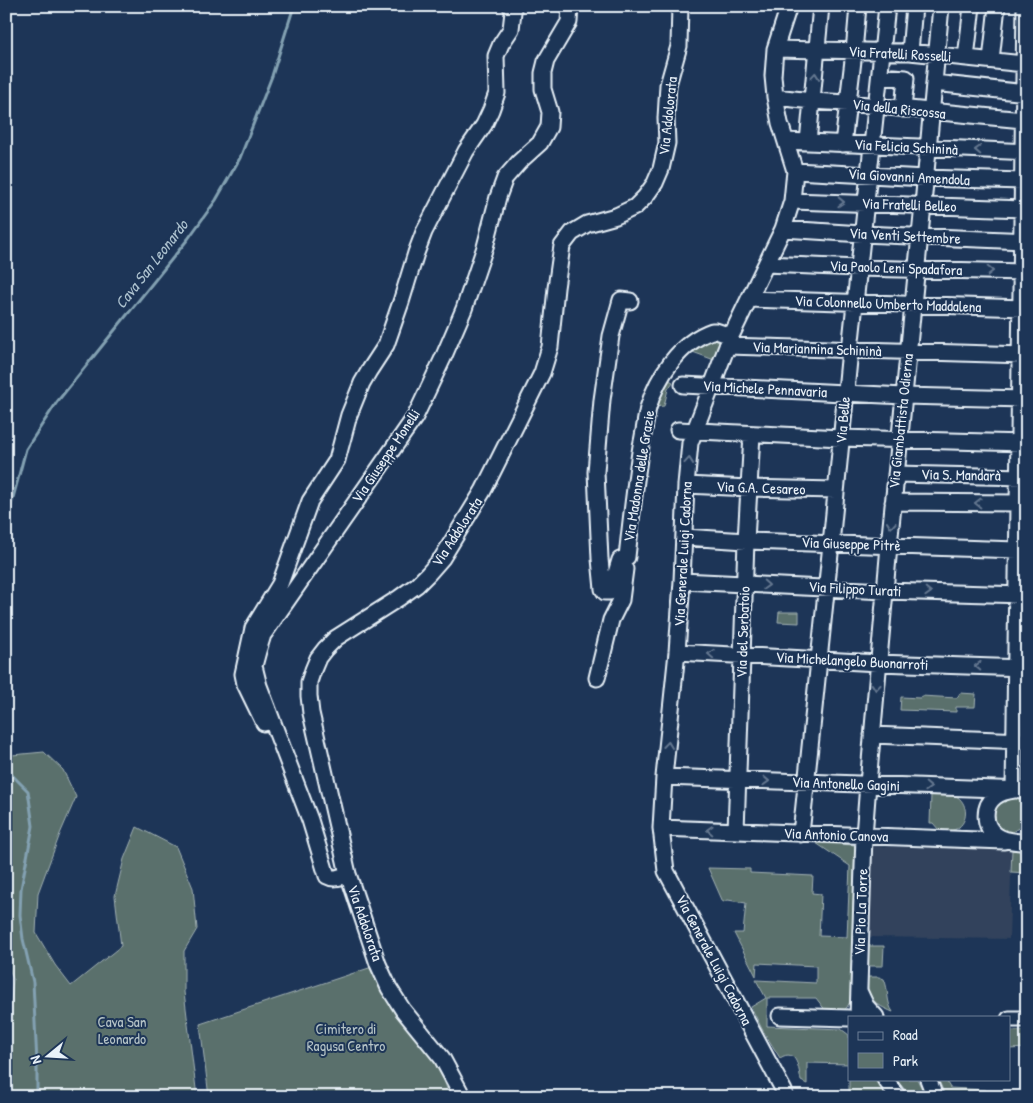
<svg xmlns="http://www.w3.org/2000/svg" width="1033" height="1103" font-family="'Patrick Hand',sans-serif">
  <style>
    .built { fill: #30425c }
    .green { fill: #5a706c; stroke: #a1b0b2 }
    .lines { fill: none; stroke-linecap: round; stroke-linejoin: round }
    .stream { stroke: #83a1b2; stroke-width: 3 }
    .minor-casing { stroke: #e8f1f8; stroke-width: 19 }
    .minor { stroke: #1d3557; stroke-width: 15 }
    .oneway { stroke: #64778f }
    .labels { text-anchor: middle; stroke-width: 4; stroke-linejoin: round; paint-order: stroke }
    .street-label { font-size: 15px; fill: #e8f1f8; stroke: #1d3557 }
    .park-label { font-size: 15px; fill: #b6c4c7; stroke: #1d3557 }
    .water-label { font-size: 16px; font-style: italic; fill: #adc2cf; stroke: #1d3557 }
  </style>
  <rect width="100%" height="100%" fill="#1d3557"/>
  <filter id="ink" filterUnits="userSpaceOnUse"><feTurbulence type="fractalNoise" baseFrequency=".02" numOctaves="2"/><feDisplacementMap in="SourceGraphic" scale="10" xChannelSelector="R" yChannelSelector="G"/><feConvolveMatrix kernelMatrix="1 2 1 2 8 2 1 2 1" color-interpolation-filters="sRGB"/></filter>
  <g filter="url(#ink)">
    <path class="built" d="M872 846 1012 850 1009 939 868 937 870 891 872 886 871 882Z"/>
    <path class="green" d="M710 337 724 342 717 361 690 351Z
      M670 375 669 380 673 382 668 389 664 406 655 407Z
      M779 612H799V623L778 622Z
      M960 693 976 694 975 707H956V712L900 710 901 697 920 698 921 696 957 698Z
      M44 752 63 770 76 797 60 834 38 893 36 933 55 965 71 986 121 946 115 896 124 859 137 827 176 847 193 888 197 929 184 951V992L197 1097H6V1056L13 979 6 960V767L12 755Z
      M931 795C939 795 948 793 956 796 967 802 969 819 959 827 953 832 946 831 939 830L933 823H930Z
      M1006 798H1027V822L1011 833C989 827 989 811 1006 798Z
      M816 843 855 845 850 1002 847 1007 844 1011H826L816 998H767V1026L841 1029 849 1035V1079H875L888 1096 849 1094V1064L807 1063V1084L801 1081C799 1070 797 1047 780 1058L762 1029 751 1007 766 998 756 980 816 983V966L757 963 756 976 734 933H743L746 903 728 900 723 902 708 868 750 869V873L813 876 812 893 821 894 819 936 847 937 850 866Z
      M1012 850 1027 851V873L1011 872Z
      M868 946H884L883 966H867Z
      M372 967 437 1061 450 1097H209L200 1024Z
      M867 977H879L884 979C889 990 886 1002 893 1012 875 1005 866 997 867 977Z
      M1009 1031H1027V1048L1009 1049Z
      M896 1079H917L926 1097H911Z
      M938 1079H945L950 1088 986 1090V1097H946Z"/>
    <g class="lines">
      <path class="stream" d="M6 524 26 449 57 402 188 239 216 200 240 158 272 76 294 6
        M6 769 28 791 33 826 21 889 20 915 23 939 33 982 37 1063V1097"/>
      <g class="minor-casing">
        <path id="minor" d="M1025 6 1014 790C1007 791 1001 792 995 797 983 806 983 826 996 835 1004 842 1017 841 1027 843
          M775 49 910 52 1024 64
          M910 52 914 6
          M966 58 972 6
          M991 60 997 6
          M880 76 906 78 903 109
          M934 83 1027 93
          M775 97 812 101 847 103 1023 120
          M786 141 1027 152
          M808 142 821 6
          M843 144 854 52 858 6
          M795 171 925 178 1022 181
          M792 201 1027 209
          M783 229 862 234 1027 241
          M766 264 858 268 1027 272
          M749 299 1027 308
          M630 301 621 300 611 336 602 400 596 472 600 559 603 589 605 592H610L611 590 620 560 627 557C631 520 635 483 641 446 644 434 645 421 648 408 657 377 680 342 712 331H716L731 336
          M727 346 1027 355
          M683 385 904 396 1027 399
          M678 430 841 438 1027 443
          M896 474 1027 477
          M686 485 749 488 836 490
          M893 502 1018 503 1027 500
          M684 537 746 541 1017 550
          M682 581 885 591 1026 595
          M677 652 878 663 1027 668
          M597 678 611 620 621 600 625 569
          M264 723 245 684 243 674 253 628 280 584 310 501 337 460 349 415 362 383 369 371 386 345 401 302 416 253 424 232 466 151 484 125 491 110 497 93 496 56 501 44 511 29 513 12 511 6
          M872 735 1027 741
          M664 777 1027 790
          M661 828 1004 841
          M736 831 746 541 752 434
          M801 834 831 544 850 350 887 6
          M348 874C341 877 334 880 327 876L310 820 259 686 254 666 258 651 263 635 415 417 443 358 464 309 485 247 498 197 505 178 519 162 540 143 549 127 550 112 543 89V73L546 61 569 22 570 6
          M859 991 866 1006 876 1017
          M780 1016 849 1018
          M858 1017 864 836 868 784 889 546 923 205 941 6
          M1009 1019H1027
          M885 1079 898 1097
          M928 1079 935 1097
          M463 1097 442 1058 403 1010 389 988 378 964 348 874 311 713 309 696V682L313 670 318 658 325 649 336 638 399 598 417 585 428 574 442 558 483 491 542 373 550 347 556 288 562 246 572 233 587 224 616 216 635 207 645 197 655 183 661 169 667 143 666 118 668 85 679 46 680 6
          M785 1097 784 1091 666 871 661 828 664 777 677 652 682 581 686 485 690 443 731 336 783 229 792 201 795 171 780 123 775 97 773 76 775 49 789 6"/>
      </g>
      <use href="#minor" class="minor"/>
    </g>
    <defs><path id="oneway-chevron" d="M-2-3.5L2.5 0L-2 3.5" fill="none" stroke-width="1.6" stroke-linecap="round" stroke-linejoin="round" transform="scale(1.25)"/></defs>
    <g class="oneway">
      <use href="#oneway-chevron" transform="translate(815 76) rotate(-85)"/>
      <use href="#oneway-chevron" transform="translate(978 150) rotate(-178)"/>
      <use href="#oneway-chevron" transform="translate(841 202) rotate(2)"/>
      <use href="#oneway-chevron" transform="translate(990 271) rotate(1)"/>
      <use href="#oneway-chevron" transform="translate(689 461) rotate(-85)"/>
      <use href="#oneway-chevron" transform="translate(978 503) rotate(-179)"/>
      <use href="#oneway-chevron" transform="translate(891 525) rotate(96)"/>
      <use href="#oneway-chevron" transform="translate(766 585) rotate(3)"/>
      <use href="#oneway-chevron" transform="translate(928 592) rotate(2)"/>
      <use href="#oneway-chevron" transform="translate(711 654) rotate(-177)"/>
      <use href="#oneway-chevron" transform="translate(978 666) rotate(-178)"/>
      <use href="#oneway-chevron" transform="translate(876 687) rotate(95)"/>
      <use href="#oneway-chevron" transform="translate(668 745) rotate(-84)"/>
      <use href="#oneway-chevron" transform="translate(766 781) rotate(2)"/>
      <use href="#oneway-chevron" transform="translate(928 787) rotate(2)"/>
      <use href="#oneway-chevron" transform="translate(710 830) rotate(-178)"/>
    </g>
  </g>
  <g class="labels">
    <g class="street-label">
      <text transform="translate(900 54) rotate(3)" y="5">Via Fratelli Rosselli</text>
      <text transform="translate(899 109) rotate(6)" y="5">Via della Riscossa</text>
      <text transform="translate(668 116) rotate(-84)" y="5">Via Addolorata</text>
      <text transform="translate(906 147) rotate(3)" y="5">Via Felicia Schininà</text>
      <text transform="translate(909 177) rotate(3)" y="5">Via Giovanni Amendola</text>
      <text transform="translate(909 205) rotate(2)" y="5">Via Fratelli Belleo</text>
      <text transform="translate(905 236) rotate(3)" y="5">Via Venti Settembre</text>
      <text transform="translate(896 268) rotate(2)" y="5">Via Paolo Leni Spadafora</text>
      <text transform="translate(888 304) rotate(2)" y="5">Via Colonnello Umberto Maddalena</text>
      <text transform="translate(817 349) rotate(2)" y="5">Via Mariannina Schininà</text>
      <text transform="translate(765 389) rotate(3)" y="5">Via Michele Pennavaria</text>
      <text transform="translate(843 420) rotate(-85)" y="5">Via Belle</text>
      <text transform="translate(901 421) rotate(-84)" y="5">Via Giambattista Odierna</text>
      <text transform="translate(386 456) rotate(-56)" y="5">Via Giuseppe Monelli</text>
      <text transform="translate(961 475) rotate(1)" y="5">Via S. Mandarà</text>
      <text transform="translate(639 476) rotate(-81)" y="5">Via Madonna delle Grazie</text>
      <text transform="translate(761 488) rotate(2)" y="5">Via G.A. Cesareo</text>
      <text transform="translate(457 532) rotate(-57)" y="5">Via Addolorata</text>
      <text transform="translate(851 544) rotate(2)" y="5">Via Giuseppe Pitrè</text>
      <text transform="translate(683 554) rotate(-87)" y="5">Via Generale Luigi Cadorna</text>
      <text transform="translate(855 589) rotate(3)" y="5">Via Filippo Turati</text>
      <text transform="translate(743 632) rotate(-88)" y="5">Via del Serbatoio</text>
      <text transform="translate(852 661) rotate(3)" y="5">Via Michelangelo Buonarroti</text>
      <text transform="translate(846 784) rotate(2)" y="5">Via Antonello Gagini</text>
      <text transform="translate(836 835) rotate(2)" y="5">Via Antonio Canova</text>
      <text transform="translate(861 912) rotate(-88)" y="5">Via Pio La Torre</text>
      <text transform="translate(365 923) rotate(71)" y="5">Via Addolorata</text>
      <text transform="translate(714 960) rotate(62)" y="5">Via Generale Luigi Cadorna</text>
    </g>
    <g class="park-label">
      <text x="122" y="1027">Cava San<tspan x="122" dy="17">Leonardo</tspan></text>
      <text x="346" y="1034">Cimitero di<tspan x="346" dy="17">Ragusa Centro</tspan></text>
    </g>
    <g class="water-label">
      <text transform="translate(151 264) rotate(-52)" y="6">Cava San Leonardo</text>
    </g>
  </g>
  <rect width="1033" height="1103" fill="none" stroke="#1d3557" stroke-width="25"/>
  <rect x="12" y="12" width="1008" height="1078" fill="none" stroke="#e8f1f8" stroke-width="2" filter="url(#ink)"/>
  <rect x="848" y="1016" width="162" height="65" fill="#1d3557" stroke="#6e8097"/>
  <rect x="858" y="1032" width="25" height="8" fill="#1d3557" stroke="#6e8097"/>
  <text x="893" y="1040" font-size="15" fill="#e8f1f8">Road</text>
  <rect x="858" y="1053" width="25" height="15" fill="#5a706c" stroke="#6e8097"/>
  <text x="893" y="1066" font-size="15" fill="#e8f1f8">Park</text>
  <g transform="translate(48 1056) rotate(252)" stroke="#1d3557" stroke-width="4" paint-order="stroke">
  <path d="M0-4L9 19L0 12L-9 19Z" fill="#e8f1f8"/>
  <text y="-8" font-size="14" font-weight="bold" text-anchor="middle" fill="#e8f1f8">N</text>
  </g>
</svg>
